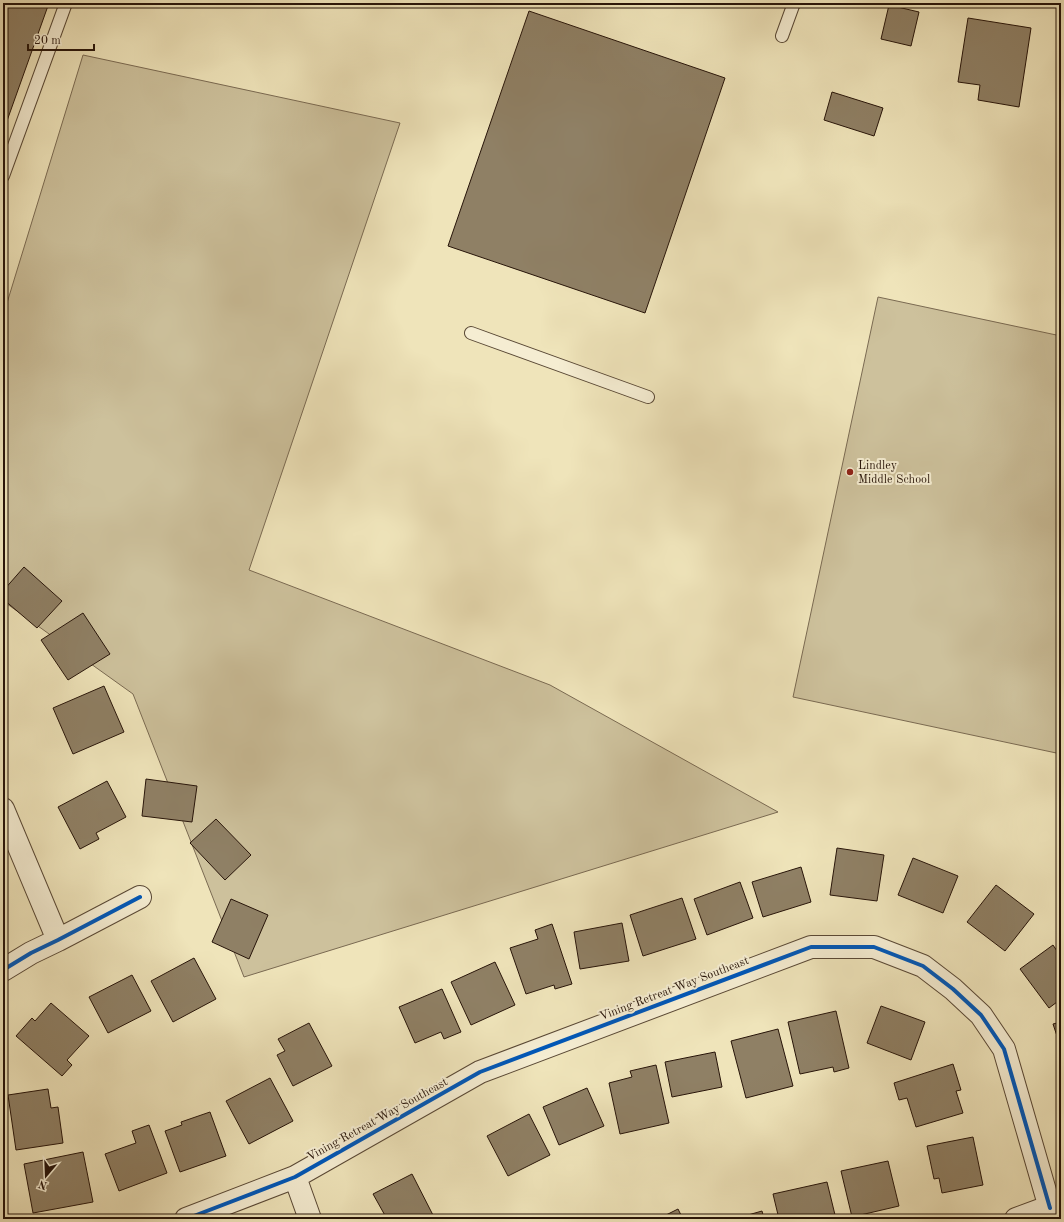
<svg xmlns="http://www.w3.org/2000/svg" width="1064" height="1222" font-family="'Old Standard TT',serif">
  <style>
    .green { fill: #cdc19c; stroke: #7a6a52 }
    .building { fill: #8f8065; stroke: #271409 }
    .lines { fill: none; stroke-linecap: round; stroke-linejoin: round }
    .service-casing { stroke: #594835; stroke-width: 14 }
    .minor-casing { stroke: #594835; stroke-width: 24 }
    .service { stroke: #f5edd2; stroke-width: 12 }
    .minor { stroke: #f5edd2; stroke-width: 22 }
    .cycleway-casing { stroke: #f5edd2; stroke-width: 6 }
    .cycleway { stroke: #0057b8; stroke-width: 4 }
    .poi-dot { fill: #8f2418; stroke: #f5edd2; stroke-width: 1.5 }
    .labels { text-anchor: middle; stroke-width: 4; stroke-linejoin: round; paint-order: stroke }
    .poi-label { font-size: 12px; fill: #271409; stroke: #f5edd2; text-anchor: start }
    .street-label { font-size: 12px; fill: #271409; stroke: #f5edd2 }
  </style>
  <rect width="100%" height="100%" fill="#efe4ba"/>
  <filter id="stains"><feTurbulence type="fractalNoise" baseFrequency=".005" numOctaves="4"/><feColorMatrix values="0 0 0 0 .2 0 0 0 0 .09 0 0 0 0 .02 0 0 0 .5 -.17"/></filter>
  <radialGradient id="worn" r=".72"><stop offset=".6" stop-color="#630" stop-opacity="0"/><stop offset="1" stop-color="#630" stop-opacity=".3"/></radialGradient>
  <path class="green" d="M83 55 400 123 249 570 550 685 778 812 244 977 133 694 3 601V316Z
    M878 297 1061 336V754L793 697Z"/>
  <path class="building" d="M3 3H49L3 132Z
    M889 5 919 12 911 46 881 39Z
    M529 11 725 78 645 313 448 246Z
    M968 18 1031 28 1019 107 978 100 980 85 958 82Z
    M832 92 883 108 874 136 824 120Z
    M24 567 62 601 37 628 3 599V591Z
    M83 613 110 654 68 680 41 640Z
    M104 686 124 732 73 754 53 708Z
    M146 779 197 786 192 822 142 816Z
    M107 781 126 817 96 833 99 839 80 849 58 807Z
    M216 819 251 855 225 880 190 843Z
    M837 848 884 855 877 901 830 895Z
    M913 858 958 876 943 913 898 895Z
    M801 867 811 902 763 917 752 882Z
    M740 882 753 918 707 935 694 899Z
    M996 885 1034 914 1005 951 967 922Z
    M682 898 696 939 643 956 630 915Z
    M231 899 268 915 249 959 212 942Z
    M622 923 629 961 580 969 574 932Z
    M552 924 572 984 555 989 554 985 526 994 510 948 538 939 535 930Z
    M1053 945 1061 957V999L1049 1008 1020 969Z
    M194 958 216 999 173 1022 151 981Z
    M495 962 515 1005 471 1025 451 982Z
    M132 975 151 1011 108 1033 89 997Z
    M442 989 461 1032 444 1039 441 1032 415 1043 399 1007Z
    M51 1003 89 1036 67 1060 72 1065 62 1076 16 1036 32 1018 35 1021Z
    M881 1006 925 1022 911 1060 867 1043Z
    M836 1011 849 1068 834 1072 833 1067 800 1074 788 1022Z
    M1061 1022V1048L1053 1024Z
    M309 1023 332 1066 293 1086 277 1055 285 1051 278 1039Z
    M778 1029 793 1086 746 1098 731 1041Z
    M715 1052 722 1087 672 1097 665 1062Z
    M953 1064 961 1090 956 1091 963 1113 916 1127 907 1098 899 1100 894 1083Z
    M656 1065 669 1123 620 1134 609 1083 632 1077 630 1071Z
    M270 1078 293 1121 249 1144 226 1101Z
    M587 1088 604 1126 559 1145 543 1107Z
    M48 1089 51 1108 58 1107 63 1143 16 1150 8 1095Z
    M210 1112 226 1156 180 1172 165 1131 182 1125 181 1122Z
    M529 1114 550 1155 508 1176 487 1136Z
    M149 1125 167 1173 119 1191 105 1154 136 1143 132 1131Z
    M973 1137 983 1185 942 1193 939 1178 934 1179 927 1146Z
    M83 1152 93 1202 33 1213 24 1164Z
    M888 1161 899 1206 852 1217 841 1171Z
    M412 1174 435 1219H387L373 1194Z
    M827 1182 836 1219H779L773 1194Z
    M678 1209 683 1219H658Z
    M762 1211 764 1219H734Z"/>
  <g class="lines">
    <g class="service-casing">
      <path id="service" d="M782 36 794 3
        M3 176 66 3
        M471 333 648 397"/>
    </g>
    <g class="minor-casing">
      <path id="minor" d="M3 809 58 940
        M3 970 31 953 58 940 140 897
        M295 1177 310 1219
        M186 1219 295 1177 480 1072 811 947H874L923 966 953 989 981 1015 1004 1049 1050 1208
        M1016 1219 1043 1209 1061 1207"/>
    </g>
    <use href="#service" class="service"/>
    <use href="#minor" class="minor"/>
    <g class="cycleway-casing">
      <path id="cycleway" d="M3 970 31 953 58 940 140 897
        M186 1219 295 1177 480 1072 811 947H874L923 966 953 989 981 1015 1004 1049 1050 1208"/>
    </g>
    <use href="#cycleway" class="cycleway"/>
  </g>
  <circle class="poi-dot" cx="850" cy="472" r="4"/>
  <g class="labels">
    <g class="poi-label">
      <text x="858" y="469">Lindley<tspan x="858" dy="14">Middle School</tspan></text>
    </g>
    <g class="street-label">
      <text transform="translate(674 988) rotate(-21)" y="4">Vining Retreat Way Southeast</text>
      <text transform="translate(377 1119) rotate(-29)" y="4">Vining Retreat Way Southeast</text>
    </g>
  </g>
  <rect width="1064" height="1222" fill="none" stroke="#efe4ba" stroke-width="16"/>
  <rect x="4" y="4" width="1056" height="1214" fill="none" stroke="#271409" stroke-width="2"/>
  <rect x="8" y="8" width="1048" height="1206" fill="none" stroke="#271409"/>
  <g transform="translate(46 1176) rotate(199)" stroke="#f5edd2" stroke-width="3" paint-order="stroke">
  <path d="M0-3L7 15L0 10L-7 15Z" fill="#271409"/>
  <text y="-6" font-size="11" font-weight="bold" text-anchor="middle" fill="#271409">N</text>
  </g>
  <path d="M28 44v6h66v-6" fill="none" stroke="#271409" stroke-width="2"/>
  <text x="34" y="44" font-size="12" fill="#271409" stroke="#f5edd2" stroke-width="3" paint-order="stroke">20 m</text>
  <rect width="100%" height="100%" filter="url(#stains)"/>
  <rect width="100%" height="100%" fill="url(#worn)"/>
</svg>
